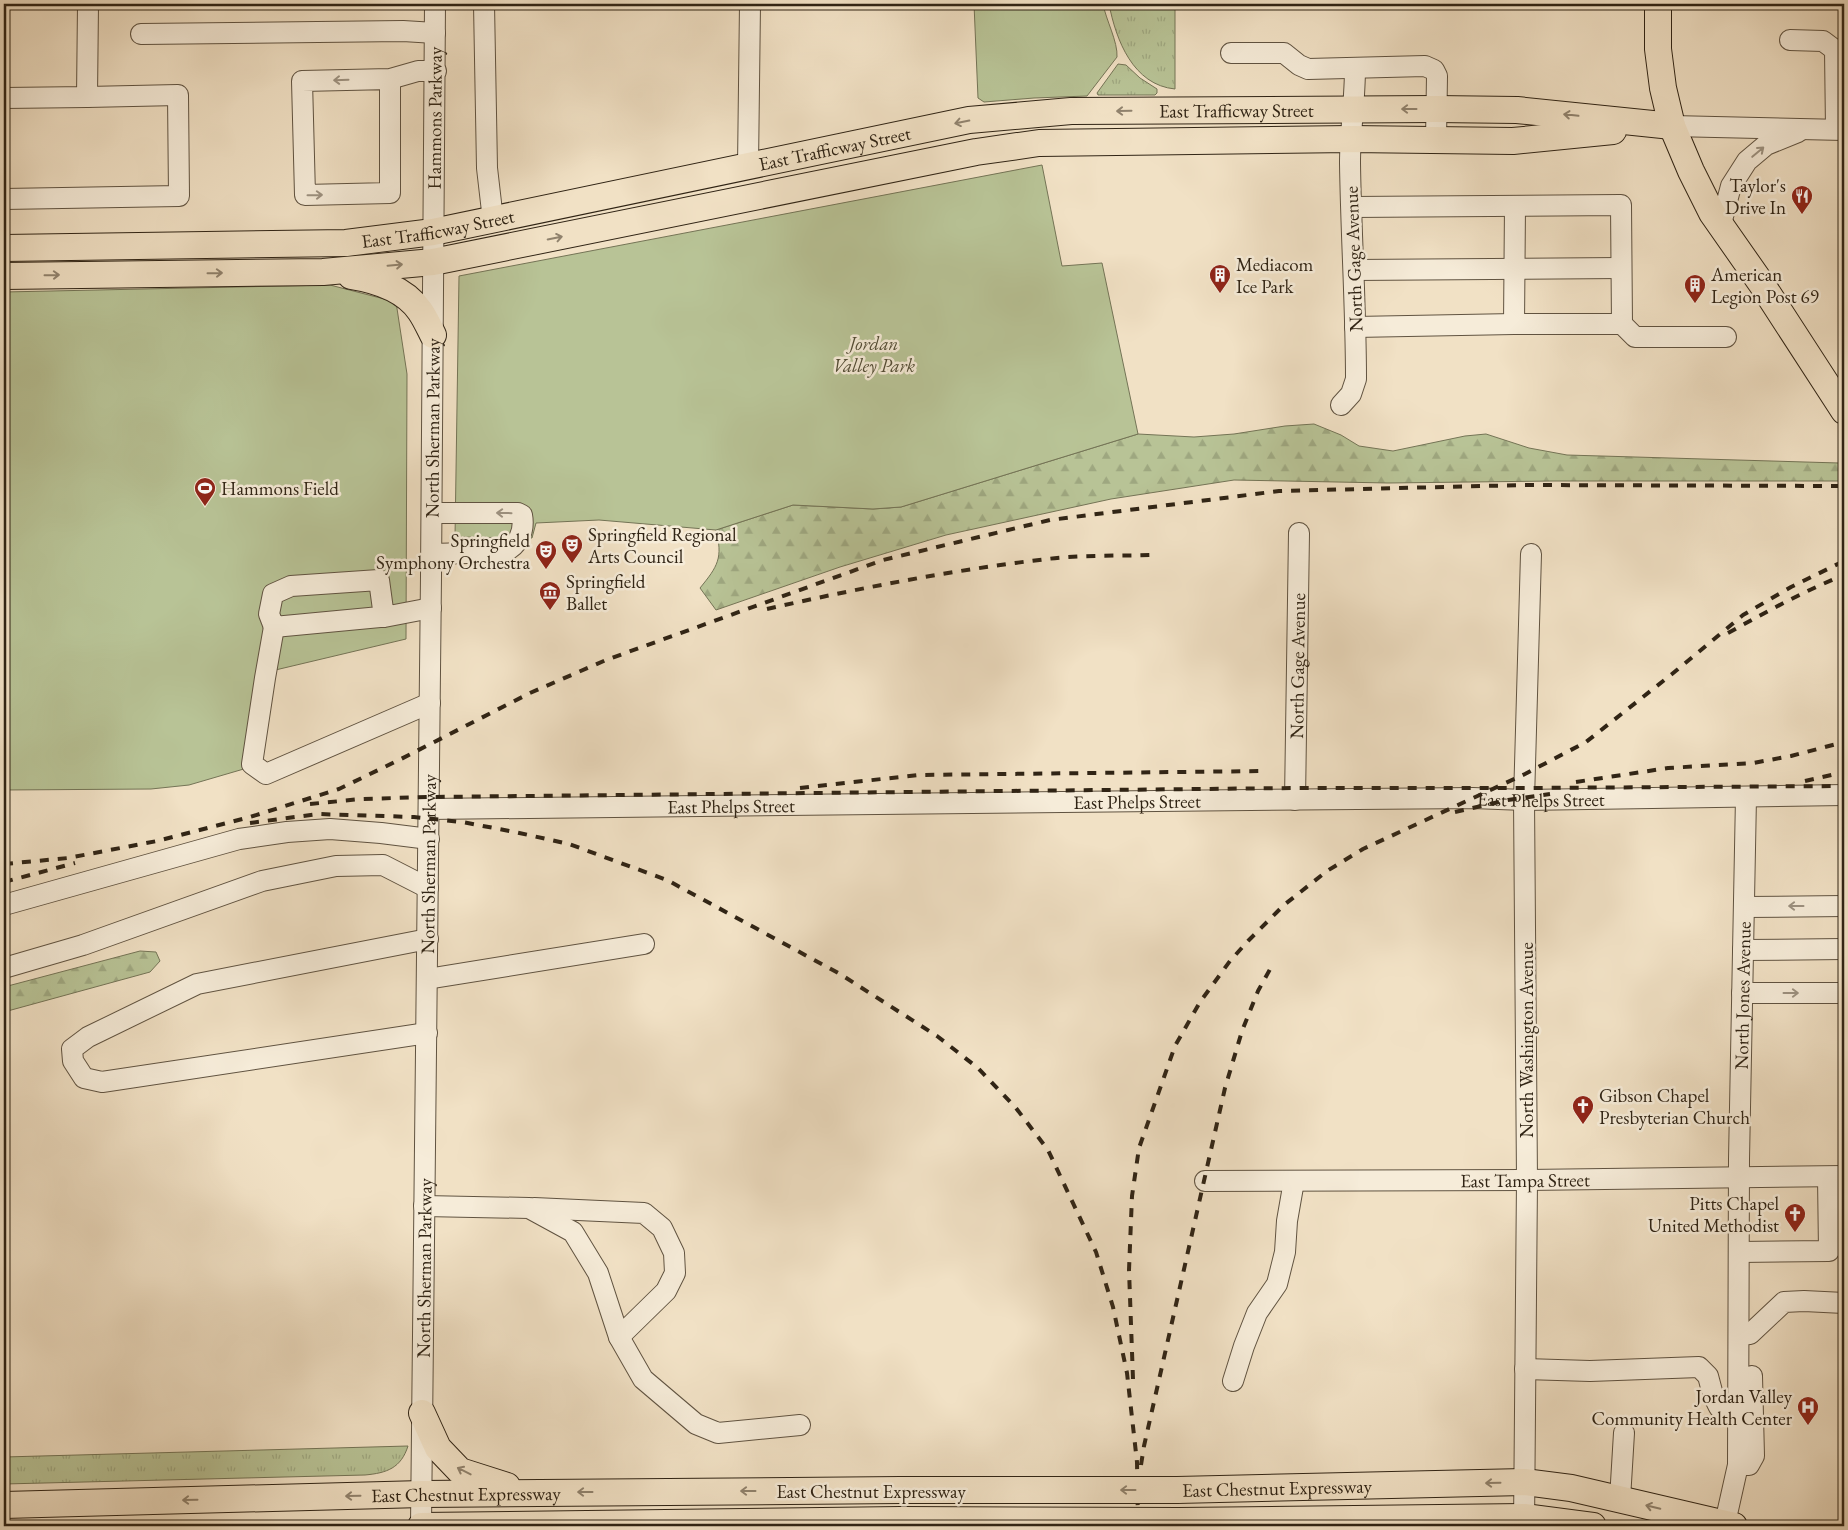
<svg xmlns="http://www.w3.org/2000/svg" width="1848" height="1530" font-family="'EB Garamond',serif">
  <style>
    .grass { fill: url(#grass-tufts); stroke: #747456 }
    .forest { fill: url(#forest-firs); stroke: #747456 }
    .green { fill: #b8c396; stroke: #747456 }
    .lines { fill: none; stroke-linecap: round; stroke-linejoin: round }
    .minor-casing { stroke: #605341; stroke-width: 22 }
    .major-casing { stroke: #302415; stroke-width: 28 }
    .minor { stroke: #f6ecd9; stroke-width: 20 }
    .major { stroke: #f1e1c5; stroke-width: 26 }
    .rail { stroke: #302415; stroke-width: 4; stroke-dasharray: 9 9; stroke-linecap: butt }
    .major-bridge-casing { stroke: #302415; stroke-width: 28; stroke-linecap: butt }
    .major-bridge { stroke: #f1e1c5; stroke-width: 26 }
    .oneway { stroke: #9d9281 }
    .oneway2 { stroke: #90826d }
    .labels { text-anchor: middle; stroke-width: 5; stroke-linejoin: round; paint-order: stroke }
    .street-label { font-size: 19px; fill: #302415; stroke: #f6ecd9 }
    .poi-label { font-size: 19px; fill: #302415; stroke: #f6ecd9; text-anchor: start }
    .park-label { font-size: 19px; font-style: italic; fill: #524c35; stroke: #f6ecd9 }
  </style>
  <defs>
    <pattern id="grass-tufts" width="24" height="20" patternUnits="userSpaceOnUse" patternTransform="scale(1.25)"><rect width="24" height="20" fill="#b8c396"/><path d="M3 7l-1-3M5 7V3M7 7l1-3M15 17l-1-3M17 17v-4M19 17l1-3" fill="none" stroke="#9ea780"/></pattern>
    <pattern id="forest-firs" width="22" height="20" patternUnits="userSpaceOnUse" patternTransform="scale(1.25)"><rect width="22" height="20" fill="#b8c396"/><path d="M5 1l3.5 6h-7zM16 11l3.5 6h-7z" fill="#9ea780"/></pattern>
  </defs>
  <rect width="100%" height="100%" fill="#f1e1c5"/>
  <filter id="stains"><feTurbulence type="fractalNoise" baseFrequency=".004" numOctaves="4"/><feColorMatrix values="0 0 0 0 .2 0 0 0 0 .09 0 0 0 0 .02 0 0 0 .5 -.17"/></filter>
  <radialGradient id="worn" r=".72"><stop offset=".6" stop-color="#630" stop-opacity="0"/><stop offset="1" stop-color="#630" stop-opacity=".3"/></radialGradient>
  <path class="grass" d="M1109 4H1175V89C1133 85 1116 40 1109 4Z
    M1118 64 1126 65 1140 78 1157 89V93L1155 95H1098L1097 93Z
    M408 1446C401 1468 387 1473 365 1475L4 1484V1457Z"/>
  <path class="forest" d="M1314 424 1341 435 1359 446 1393 451 1465 436 1486 434 1529 448 1567 455 1839 463 1844 473V481H1554L1388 483 1234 480 1111 499 946 535 840 567 716 610 700 588C718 566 723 558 716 530L793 505 873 509 901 507 1138 434 1194 437 1234 434 1285 426Z
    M140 951 156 952 160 961 150 972 4 1012V987Z"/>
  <path class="green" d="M974 4H1103C1106 20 1118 42 1117 57L1087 96 1034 98 984 102 978 98Z
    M1042 165 1062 266 1102 263 1138 434 901 507 873 509 793 505 716 530 599 520 536 523 532 538 455 537 459 276Z
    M330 285 396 302 407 374 406 639 267 672 254 766 189 785 151 789 4 790V292Z"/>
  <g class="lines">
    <g class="minor-casing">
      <g id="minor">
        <path d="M484 4 487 168 493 220"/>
        <path d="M141 34 403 31 435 33"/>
        <path d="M1790 40 1823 41 1835 50 1836 129"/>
        <path d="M1231 53H1284L1299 65 1308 69 1425 66 1434 70 1437 76 1436 140"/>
        <path d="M390 79V193L305 195 302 81 390 79 418 71H436"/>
        <path d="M4 98 87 97 88 4"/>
        <path d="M1672 126 1844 130"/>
        <path d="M748 166 750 4"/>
        <path d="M4 199 179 196 178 95 87 97"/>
        <path d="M1352 207 1621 205 1622 324H1514L1355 327"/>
        <path d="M1721 224 1731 186 1747 161 1766 145 1798 132"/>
        <path d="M1354 270 1621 268"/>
        <path d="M1514 324 1515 206"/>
        <path d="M1622 324 1635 337H1726"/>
        <path d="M1341 405 1351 394 1356 379C1356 307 1351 235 1350 163 1350 131 1355 100 1355 68"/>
        <path d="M432 554 503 552C518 547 525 531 522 515L518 513H432"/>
        <path d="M384 617 379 580 291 586 273 594 269 614 274 627 380 617H384L431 608"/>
        <path d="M274 627 265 678 252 764 266 774 430 703"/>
        <path id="s1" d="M1295 800 1299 533"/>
        <path id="s2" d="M429 809 1250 800 1473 798 1524 800 1844 795"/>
        <path d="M4 905 239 839 287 832 330 829 381 833 429 839"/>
        <path d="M1744 907 1844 906"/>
        <path d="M1743 950 1844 949"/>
        <path d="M4 968 83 945 262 881 336 866 383 865 428 888"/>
        <path d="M427 979 644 944"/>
        <path d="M1742 993H1844"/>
        <path d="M427 1033 102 1082 84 1078 73 1061 72 1049 88 1037 197 984 428 939"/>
        <path id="s3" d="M1205 1181 1527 1180 1844 1176"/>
        <path d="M424 1206 529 1208 573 1232 598 1273 619 1337 643 1379 696 1424 718 1433 800 1425"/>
        <path d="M534 1208 644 1213 662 1228 674 1253 675 1273 666 1291 619 1337"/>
        <path d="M1739 1252 1829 1251 1828 1177"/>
        <path d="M1739 1335 1750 1334 1784 1302 1804 1301 1844 1303"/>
        <path d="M1525 1369 1590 1371 1699 1367 1708 1376 1713 1395 1719 1407H1738"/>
        <path d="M1233 1381 1244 1346 1257 1313 1277 1284 1285 1252 1287 1221 1294 1181"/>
        <path d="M1738 1465H1749L1754 1456 1752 1376"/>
        <path d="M1620 1499 1624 1433"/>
        <path id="s4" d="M1725 1523 1738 1465 1739 1159 1746 797"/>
        <path id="s5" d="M421 1526 431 576 435 4"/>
        <path d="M1524 1526 1527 1180 1524 800 1531 554"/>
      </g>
    </g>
    <g class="major-casing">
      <g id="major">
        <path d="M1658 4V49L1663 88 1672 126 1691 171 1712 213 1761 283 1844 411"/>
        <path id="s6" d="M4 248 346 243 433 232 969 120 1071 111 1436 109 1517 110 1672 126"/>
        <path d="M4 276 323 272 433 262 976 152 1039 143 1351 139 1513 141 1613 131"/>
        <path d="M351 276C376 280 404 288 420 311 425 318 429 327 433 335"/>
        <path d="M422 1413 438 1448 460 1471 507 1486"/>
        <path id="s7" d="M1177 1490 1524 1482 1571 1488 1734 1526"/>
        <path id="s8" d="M4 1505 422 1494 901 1490"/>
        <path d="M1179 1521 1524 1517 1593 1526"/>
        <path d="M421 1526 901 1520"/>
      </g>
    </g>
    <use href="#minor" class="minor"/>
    <use href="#major" class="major"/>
    <path class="rail" d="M767 609C860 588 953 570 1047 559 1081 555 1116 556 1150 555
      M1728 633C1766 612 1804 591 1844 575
      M1805 781 1844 772
      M1576 782 1668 768 1753 763 1791 756 1844 742
      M800 788 918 775 1264 771
      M310 804 361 799 429 797 1294 788H1525L1844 786
      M1455 812 1508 800 1550 794
      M250 823 318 814 414 817 462 822 515 832 569 844 667 880 840 974 937 1036 978 1068 1016 1108 1048 1150 1096 1252 1113 1307 1127 1373 1137 1462 1138 1526
      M4 864 68 858 157 841 250 817 339 789 401 759 530 693 606 660 883 560 1050 520 1279 491 1524 485 1844 486
      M4 882 75 863
      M1133 1379 1129 1270 1132 1196 1139 1148 1175 1046 1200 1002 1230 961 1248 941 1284 905 1327 871 1363 849 1525 774 1586 742 1672 674 1743 615 1791 587 1844 561
      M1141 1465 1144 1446 1225 1088 1242 1031 1258 991 1274 962"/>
    <g class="major-bridge-casing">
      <path id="major-bridge" d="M901 1490H1177
        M901 1520 1179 1521"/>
    </g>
    <use href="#major-bridge" class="major-bridge"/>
  </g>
  <defs><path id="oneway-shaft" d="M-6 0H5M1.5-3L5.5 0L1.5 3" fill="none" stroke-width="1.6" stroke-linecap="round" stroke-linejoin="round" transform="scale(1.25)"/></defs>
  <g class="oneway">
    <use href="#oneway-shaft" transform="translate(341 80) rotate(178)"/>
    <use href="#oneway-shaft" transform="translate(1758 152) rotate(-40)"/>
    <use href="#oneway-shaft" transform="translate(315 195) rotate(-1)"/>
    <use href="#oneway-shaft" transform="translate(504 513) rotate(-179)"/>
    <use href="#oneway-shaft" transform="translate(1796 906) rotate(180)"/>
    <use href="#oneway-shaft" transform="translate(1791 993)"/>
  </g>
  <g class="oneway2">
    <use href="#oneway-shaft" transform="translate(1409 109) rotate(180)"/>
    <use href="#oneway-shaft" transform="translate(1124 111) rotate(179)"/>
    <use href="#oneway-shaft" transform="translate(1571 115) rotate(-174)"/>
    <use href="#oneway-shaft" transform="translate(962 122) rotate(169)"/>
    <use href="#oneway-shaft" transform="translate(555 238) rotate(-11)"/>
    <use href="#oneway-shaft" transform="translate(395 265) rotate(-5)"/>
    <use href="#oneway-shaft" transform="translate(215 273) rotate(-1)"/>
    <use href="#oneway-shaft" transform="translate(52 275) rotate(-1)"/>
    <use href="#oneway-shaft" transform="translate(464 1471) rotate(-153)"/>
    <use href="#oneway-shaft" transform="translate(1493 1483) rotate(179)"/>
    <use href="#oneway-shaft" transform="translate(1128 1490) rotate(180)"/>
    <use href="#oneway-shaft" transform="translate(748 1491) rotate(180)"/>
    <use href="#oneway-shaft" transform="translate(585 1492) rotate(180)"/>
    <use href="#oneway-shaft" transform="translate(353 1496) rotate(179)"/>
    <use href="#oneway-shaft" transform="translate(190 1500) rotate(179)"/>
    <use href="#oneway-shaft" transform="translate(1653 1507) rotate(-167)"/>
  </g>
  <defs>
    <g id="restaurant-pin" transform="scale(1.125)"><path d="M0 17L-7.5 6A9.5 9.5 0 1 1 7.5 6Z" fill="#8f2418" stroke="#f6ecd9"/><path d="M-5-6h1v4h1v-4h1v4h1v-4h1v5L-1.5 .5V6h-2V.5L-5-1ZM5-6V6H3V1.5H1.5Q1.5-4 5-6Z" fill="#fff"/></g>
    <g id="building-pin" transform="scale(1.125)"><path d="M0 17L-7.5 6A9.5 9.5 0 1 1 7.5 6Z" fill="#8f2418" stroke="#f6ecd9"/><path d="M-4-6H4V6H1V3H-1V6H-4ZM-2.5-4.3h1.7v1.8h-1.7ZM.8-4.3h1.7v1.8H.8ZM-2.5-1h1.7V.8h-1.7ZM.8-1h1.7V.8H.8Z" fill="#fff"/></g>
    <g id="stadium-pin" transform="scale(1.125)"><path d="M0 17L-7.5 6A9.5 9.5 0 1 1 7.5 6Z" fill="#8f2418" stroke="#f6ecd9"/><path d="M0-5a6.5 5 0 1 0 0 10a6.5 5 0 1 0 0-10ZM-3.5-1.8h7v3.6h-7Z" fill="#fff"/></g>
    <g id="theatre-pin" transform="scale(1.125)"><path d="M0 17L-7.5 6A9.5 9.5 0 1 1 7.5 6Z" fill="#8f2418" stroke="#f6ecd9"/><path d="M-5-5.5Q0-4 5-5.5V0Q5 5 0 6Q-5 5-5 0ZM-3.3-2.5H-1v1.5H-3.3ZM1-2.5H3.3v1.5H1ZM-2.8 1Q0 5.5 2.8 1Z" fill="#fff"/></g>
    <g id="museum-pin" transform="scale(1.125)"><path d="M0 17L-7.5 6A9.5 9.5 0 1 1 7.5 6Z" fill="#8f2418" stroke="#f6ecd9"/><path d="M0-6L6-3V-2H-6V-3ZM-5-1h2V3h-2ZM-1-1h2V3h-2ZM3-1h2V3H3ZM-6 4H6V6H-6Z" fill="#fff"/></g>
    <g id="church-pin" transform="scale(1.125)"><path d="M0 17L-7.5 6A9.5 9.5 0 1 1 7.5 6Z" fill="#8f2418" stroke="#f6ecd9"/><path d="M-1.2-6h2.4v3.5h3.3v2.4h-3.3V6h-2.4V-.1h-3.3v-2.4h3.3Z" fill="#fff"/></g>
    <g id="hospital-pin" transform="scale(1.125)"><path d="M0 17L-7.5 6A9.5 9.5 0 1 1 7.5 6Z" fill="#8f2418" stroke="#f6ecd9"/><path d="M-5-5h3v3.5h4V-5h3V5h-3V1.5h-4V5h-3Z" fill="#fff"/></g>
  </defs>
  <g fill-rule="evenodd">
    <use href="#restaurant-pin" x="1802" y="196"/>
    <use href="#building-pin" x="1220" y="275"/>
    <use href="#building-pin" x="1695" y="285"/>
    <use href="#stadium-pin" x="205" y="488"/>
    <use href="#theatre-pin" x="572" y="545"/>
    <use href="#theatre-pin" x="546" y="551"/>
    <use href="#museum-pin" x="550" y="592"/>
    <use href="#church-pin" x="1583" y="1106"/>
    <use href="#church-pin" x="1795" y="1214"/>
    <use href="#hospital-pin" x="1808" y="1407"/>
  </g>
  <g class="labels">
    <g class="street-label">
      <text dy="7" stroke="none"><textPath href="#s6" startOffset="1245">East Trafficway Street</textPath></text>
      <text dy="7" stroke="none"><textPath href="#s5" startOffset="1408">Hammons Parkway</textPath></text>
      <text dy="7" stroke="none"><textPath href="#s6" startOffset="840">East Trafficway Street</textPath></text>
      <text dy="7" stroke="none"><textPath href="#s6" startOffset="435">East Trafficway Street</textPath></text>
      <text transform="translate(1353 259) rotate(-92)" y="7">North Gage Avenue</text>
      <text dy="7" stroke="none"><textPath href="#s5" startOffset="1098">North Sherman Parkway</textPath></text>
      <text dy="7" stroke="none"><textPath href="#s1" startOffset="134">North Gage Avenue</textPath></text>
      <text dy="7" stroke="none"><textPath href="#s2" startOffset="1112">East Phelps Street</textPath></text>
      <text dy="7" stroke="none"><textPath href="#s2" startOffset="708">East Phelps Street</textPath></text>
      <text dy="7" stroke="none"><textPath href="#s2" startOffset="302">East Phelps Street</textPath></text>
      <text dy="7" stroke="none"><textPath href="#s5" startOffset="662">North Sherman Parkway</textPath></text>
      <text dy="7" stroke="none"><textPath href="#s4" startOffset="529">North Jones Avenue</textPath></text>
      <text transform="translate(1526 1040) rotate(-90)" y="7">North Washington Avenue</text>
      <text dy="7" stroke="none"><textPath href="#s3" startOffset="320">East Tampa Street</textPath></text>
      <text dy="7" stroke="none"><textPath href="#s5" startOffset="258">North Sherman Parkway</textPath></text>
      <text dy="7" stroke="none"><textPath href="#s7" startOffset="100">East Chestnut Expressway</textPath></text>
      <text x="871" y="1498">East Chestnut Expressway</text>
      <text dy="7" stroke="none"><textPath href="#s8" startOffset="462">East Chestnut Expressway</textPath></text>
    </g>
    <g class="poi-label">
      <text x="1786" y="192" text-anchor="end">Taylor's<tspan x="1786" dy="22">Drive In</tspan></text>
      <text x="1236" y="271">Mediacom<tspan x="1236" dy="22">Ice Park</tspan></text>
      <text x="1711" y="281">American<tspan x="1711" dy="22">Legion Post 69</tspan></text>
      <text x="221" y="495">Hammons Field</text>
      <text x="588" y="541">Springfield Regional<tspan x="588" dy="22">Arts Council</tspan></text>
      <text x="530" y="547" text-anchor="end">Springfield<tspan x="530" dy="22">Symphony Orchestra</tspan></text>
      <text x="566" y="588">Springfield<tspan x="566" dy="22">Ballet</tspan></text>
      <text x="1599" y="1102">Gibson Chapel<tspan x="1599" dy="22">Presbyterian Church</tspan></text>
      <text x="1779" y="1210" text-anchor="end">Pitts Chapel<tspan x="1779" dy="22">United Methodist</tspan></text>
      <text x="1792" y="1403" text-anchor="end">Jordan Valley<tspan x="1792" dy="22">Community Health Center</tspan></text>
    </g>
    <g class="park-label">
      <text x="874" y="350">Jordan<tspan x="874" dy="22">Valley Park</tspan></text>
    </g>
  </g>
  <rect width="1848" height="1530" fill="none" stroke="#f1e1c5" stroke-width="20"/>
  <rect x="5" y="5" width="1838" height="1520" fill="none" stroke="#302415" stroke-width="2.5"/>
  <rect x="10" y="10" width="1828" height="1510" fill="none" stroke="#302415"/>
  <rect width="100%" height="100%" filter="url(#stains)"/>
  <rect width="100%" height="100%" fill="url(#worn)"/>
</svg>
